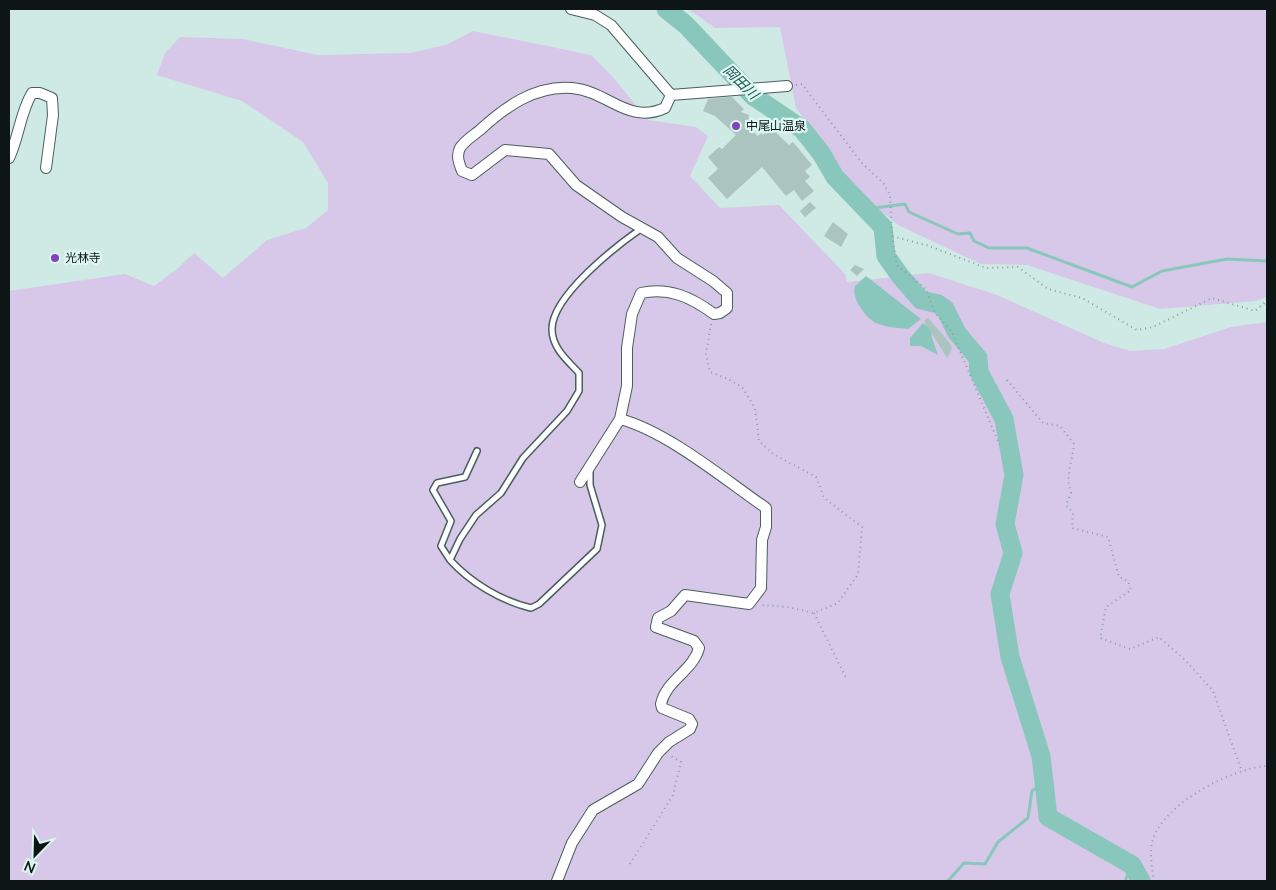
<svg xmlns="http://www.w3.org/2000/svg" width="1276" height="890" font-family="Lato,'Noto Sans JP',sans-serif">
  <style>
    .green { fill: #d7c8e9 }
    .water { fill: #89c7bd }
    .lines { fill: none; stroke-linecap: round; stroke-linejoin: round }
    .stream { stroke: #89c7bd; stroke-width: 3 }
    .river { stroke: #89c7bd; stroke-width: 19 }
    .building { fill: #abc4c0 }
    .service-casing { stroke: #495f5c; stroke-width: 8 }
    .minor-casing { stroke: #495f5c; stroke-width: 12 }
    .path { stroke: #8b9f9c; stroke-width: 2; stroke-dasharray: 1 4; stroke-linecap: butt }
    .service { stroke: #fff; stroke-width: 5 }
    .minor { stroke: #fff; stroke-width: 10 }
    .poi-dot { fill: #8443b8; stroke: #dcf6f1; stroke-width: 2 }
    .labels { text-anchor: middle; stroke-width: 4.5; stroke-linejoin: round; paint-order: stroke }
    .poi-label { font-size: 12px; fill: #0d1615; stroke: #dcf6f1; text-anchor: start }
    .water-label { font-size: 14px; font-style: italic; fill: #1f534c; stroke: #dcf6f1 }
  </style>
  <rect width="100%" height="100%" fill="#cfe9e4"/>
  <path class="green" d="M688 9H1267V297L1256 301 1160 309 1027 265 981 264 900 226 861 196 796 108 780 27 715 28Z
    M473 31 591 55 612 76 648 120 696 127 708 136 690 176 720 208 779 205 845 274 847 282 929 273 997 295 1104 343 1130 351 1164 349 1231 327 1267 322V881H9V291L125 274 154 286 177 269 194 253 223 278 267 240 306 228 328 210V183L303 142 242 101 157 75 165 53 180 37 243 39 317 55 410 53 446 45Z"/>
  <path class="water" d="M866 276 921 319 908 329C899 328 884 327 876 323 865 317 851 298 855 286Z
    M923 323 931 329 932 338 938 355 921 346H910V338Z"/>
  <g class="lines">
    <path class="stream" d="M867 209 905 204 909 212 958 234 970 233 974 241 989 248H1027L1132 287 1162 271 1227 259 1267 261
      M948 881 964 863 985 864 998 842 1028 818 1032 791 1044 782
      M1125 881 1132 865"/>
    <path class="river" d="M666 9 686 25 753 96 802 129 821 153 835 177 883 227 886 256 901 277 921 300 938 304 945 309 957 333 978 358 979 372 1004 419 1014 475 1005 524 1013 553 1000 594 1010 657 1041 756 1048 817 1132 865 1141 881"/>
  </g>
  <path class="building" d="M728 97H732L744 109 741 112 749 115 748 127 758 136 761 133 763 135 770 127 789 145 793 142 812 165 805 171 810 177 805 181 814 191 802 201 794 190 786 196 762 167 727 199 708 178 718 169 708 157 719 147 722 149 736 135 715 116 703 111 708 99Z
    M810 202 816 208 805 217 800 211Z
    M833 222 848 234 841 247 824 236Z
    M855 265 864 269 857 276 850 270Z
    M928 318 949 342 952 348 947 358 924 321Z"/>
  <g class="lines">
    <g class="service-casing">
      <path id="service" d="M477 451 465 477 437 483 433 490 451 521 441 546 450 560 460 539 476 515 501 493 523 458 567 411 579 391V373C567 360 552 348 552 329 552 296 616 246 642 228
        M450 560C470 582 501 601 531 608L539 604 597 549 602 525 590 485V469"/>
    </g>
    <g class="minor-casing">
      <path id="minor" d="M571 9 595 15 611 25 671 95 787 86
        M9 158C19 137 20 113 32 93H40L52 98 53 115 46 168
        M580 482 620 419 627 386V348L632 314 641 293C669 287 691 297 714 314L720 313 727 308V293L713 281 677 258 658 237 622 217 576 185 549 154 505 150 472 175 462 171C459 163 456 156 460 148 464 141 474 135 480 130 505 107 535 85 572 88 608 91 628 125 665 108L671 95
        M557 881 572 843 593 810 638 784 658 753 669 742 690 729 692 724 689 719 662 708 661 704C666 680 693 671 699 648L694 641 656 627 658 618 671 611 685 595 749 604 761 588 762 540 766 527V508C724 479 668 432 620 419"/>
    </g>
    <path class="path" d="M796 85 802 84 861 162 884 184 890 195 892 236 929 246 986 268 1018 267 1048 289 1082 298 1137 330 1153 327 1212 298 1255 311 1267 301
      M892 236 897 265 926 289 935 313 952 332 1000 446
      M711 324 706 354 710 372 728 379 742 387 755 408 759 441 773 454 816 477 824 498 862 527 858 574 838 603 814 613 788 607 761 605
      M1007 380 1043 423 1060 426 1074 444C1072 464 1065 475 1071 493L1066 505 1073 513 1072 528 1108 537 1119 577 1128 581 1131 590 1106 607 1100 638 1130 649 1159 637 1185 660 1213 691 1242 772
      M814 613 847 680
      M630 864 673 795 681 762 669 755
      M1154 881C1152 868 1149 852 1153 839 1165 803 1232 768 1267 766"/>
    <use href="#service" class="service"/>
    <use href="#minor" class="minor"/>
  </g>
  <g class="poi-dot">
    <circle cx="736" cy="126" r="5"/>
    <circle cx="55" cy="258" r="5"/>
  </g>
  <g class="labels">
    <g class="poi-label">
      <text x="746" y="130">中尾山温泉</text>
      <text x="65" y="262">光林寺</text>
    </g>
    <g class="water-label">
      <text transform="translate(741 82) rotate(44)" y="5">岡田川</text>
    </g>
  </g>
  <rect width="1276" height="890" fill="none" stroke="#0d1615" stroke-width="20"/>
  <g transform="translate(35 855) rotate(203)" stroke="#dcf6f1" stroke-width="4" paint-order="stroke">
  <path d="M0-4L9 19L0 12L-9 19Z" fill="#0d1615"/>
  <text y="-8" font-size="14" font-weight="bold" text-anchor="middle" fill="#0d1615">N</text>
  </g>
</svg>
